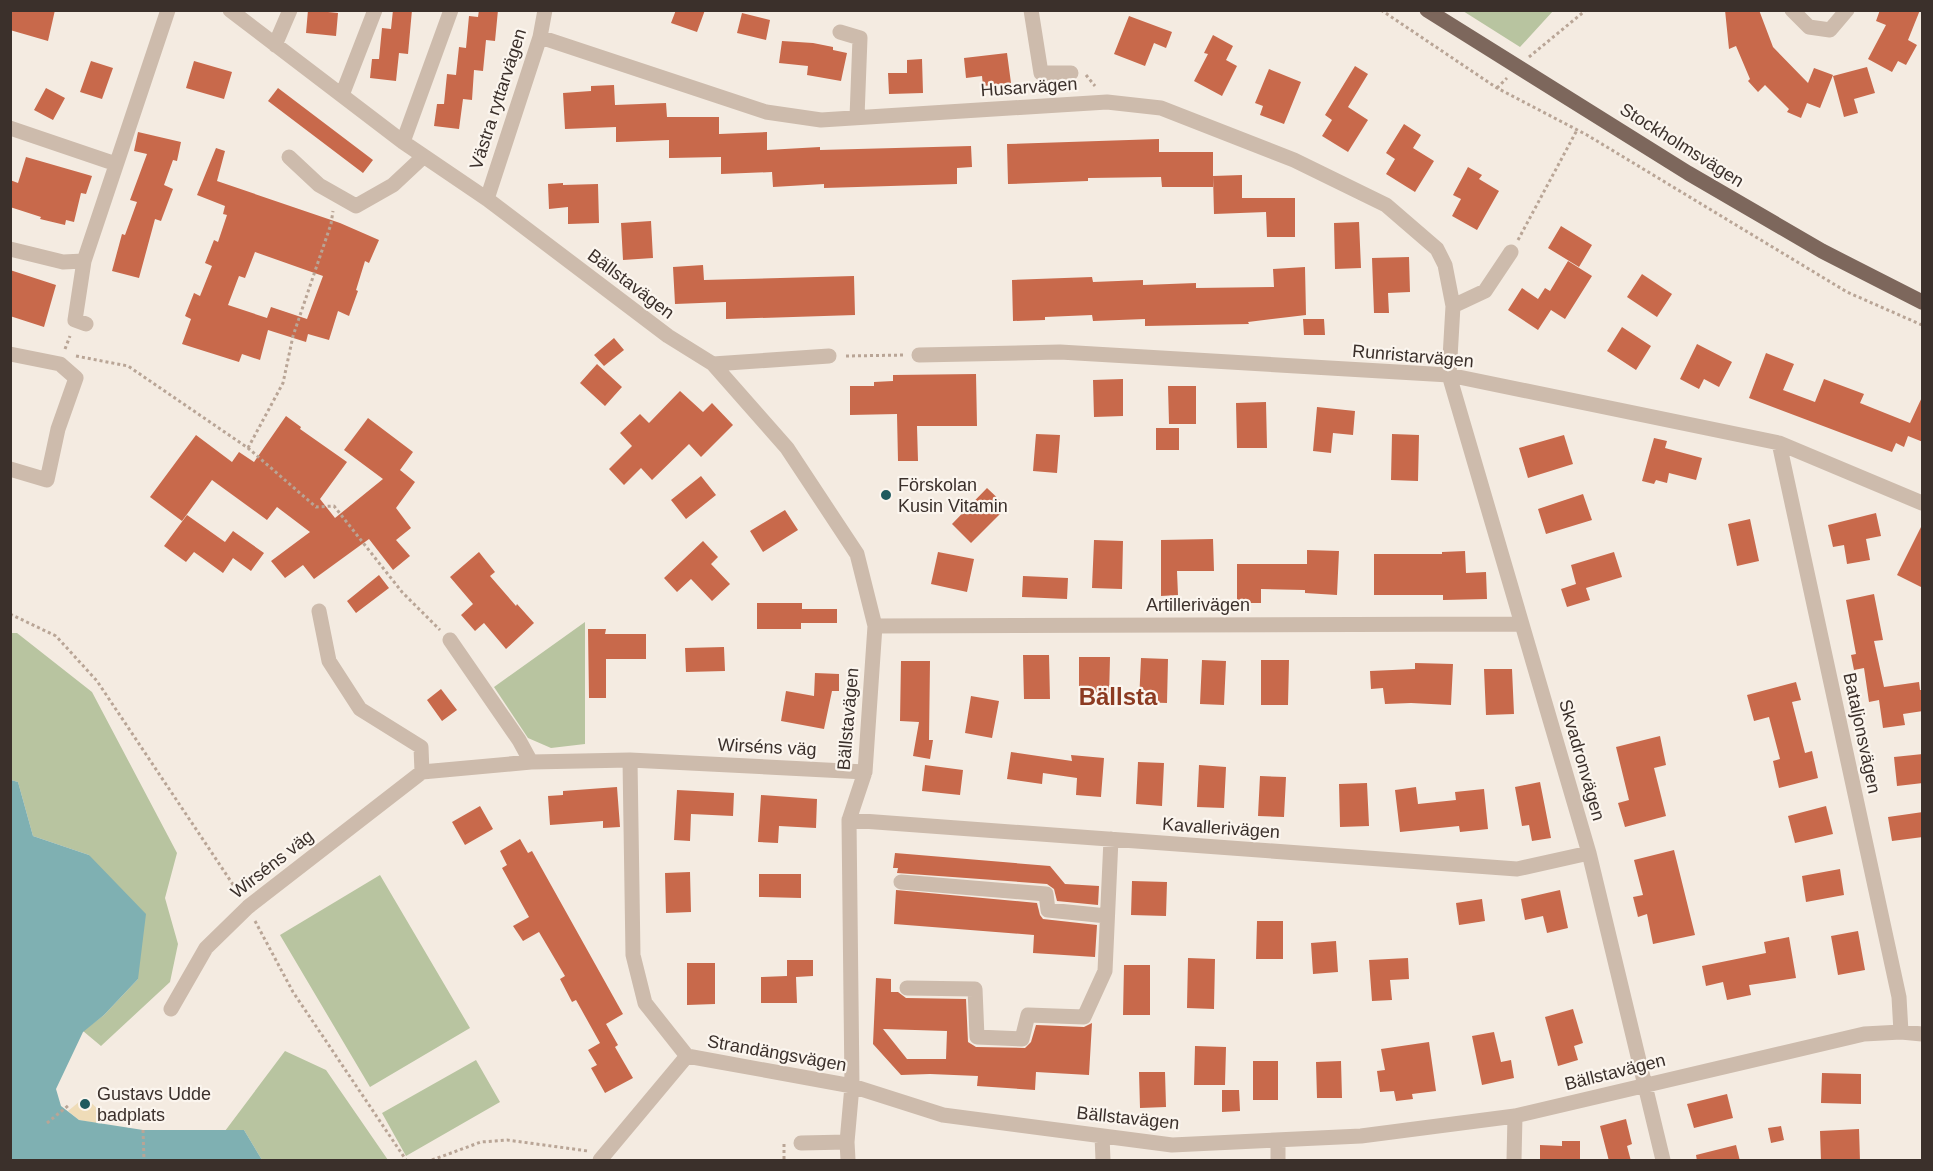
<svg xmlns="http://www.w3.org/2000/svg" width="1933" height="1171" font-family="Arial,sans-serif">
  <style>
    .green { fill: #b8c4a0 }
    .sand { fill: #efdcb8 }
    .water { fill: #7fb0b2 }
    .building { fill: #c8694b; fill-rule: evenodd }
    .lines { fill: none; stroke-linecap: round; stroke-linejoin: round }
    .path { stroke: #b9a596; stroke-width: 3; stroke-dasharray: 3 3; stroke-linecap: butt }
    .minor { stroke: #cdbbac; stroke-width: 15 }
    .major { stroke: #7d675c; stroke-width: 15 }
    .poi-dot { fill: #1f5a5e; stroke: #fbf5ee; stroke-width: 2 }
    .labels { text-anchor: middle; stroke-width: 4.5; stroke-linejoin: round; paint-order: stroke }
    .street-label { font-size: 18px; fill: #3b302b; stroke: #fbf5ee }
    .poi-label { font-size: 18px; fill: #3b302b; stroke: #fbf5ee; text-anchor: start }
    .district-label { font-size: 24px; font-weight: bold; fill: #8c3b22; stroke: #fbf5ee }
  </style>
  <rect width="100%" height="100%" fill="#f4ebe1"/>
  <path class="green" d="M1463 11H1553L1520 47Z
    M585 622V744L551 748 528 738 494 687Z
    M10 633H17L92 692 177 853 165 898 178 944 170 982 101 1046 83 1031 104 1015 138 979 89 855 33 836 18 782 11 780Z
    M380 875 470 1028 370 1087 280 935Z
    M285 1051 326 1070 388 1160H262L244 1130 225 1131Z
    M476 1060 500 1102 406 1156 382 1113Z"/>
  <path class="sand" d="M85 1097 103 1114 96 1123 79 1120 68 1111Z"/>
  <path class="water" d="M11 780 18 782 33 836 89 855 146 914 138 979 104 1015 83 1032 56 1089 61 1106 79 1120 143 1130H244L262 1160H11Z"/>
  <path class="building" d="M10 10H55L48 41 10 30Z
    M308 10 338 13 336 36 306 33Z
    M393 10H412L408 54 399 53 396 81 370 78 372 59H379L382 28 391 29Z
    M479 10H498L495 41 486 40 483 71 474 70 472 100 463 99 459 129 434 126 437 104H444L447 74 456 75 459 47 466 48 469 16 478 17Z
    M676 10H705L697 32 671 23Z
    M1725 10H1759L1773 47 1808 83 1814 68 1833 75 1820 108 1807 103 1801 118 1787 112 1789 109 1765 85 1758 92 1748 81 1750 79 1736 46 1729 49Z
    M1880 10H1920L1908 40 1917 45 1906 65 1898 61 1892 72 1868 59 1886 25 1876 21Z
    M742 13 770 20 766 40 737 33Z
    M1129 16 1172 32 1166 48 1154 43 1145 66 1114 54Z
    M1213 35 1233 46 1226 60 1237 66 1222 96 1194 81 1208 54 1204 53Z
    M782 41 813 43 833 47V50L847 53 841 81 807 75 808 66 779 63Z
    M1007 53 1011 83 983 86 982 76 966 78 964 58Z
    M922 59 923 93 889 94 888 73H907V60Z
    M91 61 113 68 102 99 80 92Z
    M194 61 232 72 224 99 186 88Z
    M1355 66 1368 74 1348 107 1368 120 1348 152 1322 136 1332 120 1325 115Z
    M1867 67 1875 93 1854 99 1858 113 1844 117 1833 76Z
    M1269 69 1301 82 1284 124 1260 115 1263 106 1255 103Z
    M614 85 615 105 666 103 667 117H719V134L767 132V150L820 147V150L971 146 972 167 957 168V184L824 188V184L773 187 772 172 721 174V157L669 158V140L616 142V127L565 129 563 93 591 91V86Z
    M46 88 65 98 53 120 34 110Z
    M278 88 373 160 363 173 268 101Z
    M1404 124 1421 135 1413 148 1434 161 1415 192 1386 174 1395 159 1386 153Z
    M138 132 181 142 177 161 173 160 164 185 173 189 161 221 155 219 139 278 112 271 122 234 125 235 137 202 130 200 147 154 134 151Z
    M1159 139V152H1213V187H1162L1161 177 1088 178V181L1008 184 1007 144Z
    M216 148 225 151 217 181 340 223 379 240 369 263 365 261 356 290 358 291 349 316 338 311 329 340 308 334 306 342 268 330 260 360 242 354 239 362 182 344 191 319 185 316 194 293 200 296 212 266 205 263 214 240 218 242 227 215 223 214 225 206 197 195ZM255 252 323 276 307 319 271 307 267 318 228 305 239 276 245 278Z
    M26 157 92 176 86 194 81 193 74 222 66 220 65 225 40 219 41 217 10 207V180L18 183Z
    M1468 167 1482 175 1479 179 1499 191 1477 230 1452 216 1461 199 1453 195Z
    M1242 175V198H1295V237H1267L1266 212 1214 214 1213 176Z
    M563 183V185L598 184 599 223 568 224V207L549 209 548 184Z
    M651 221 653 258 623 260 621 223Z
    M1359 222 1361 268 1335 269 1334 223Z
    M1561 226 1592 245 1579 267 1548 248Z
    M1409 257 1410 292 1388 293 1389 313H1374L1372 258Z
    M1568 261 1592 276 1565 319 1551 310 1538 330 1508 310 1522 288 1538 299 1545 288 1550 291Z
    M703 265 704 280 854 276 855 315 726 319V302L675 304 673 267Z
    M1305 267 1306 315 1248 322 1249 324 1145 326V319L1093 321 1092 315 1045 317V320L1013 321 1012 280 1092 277 1093 282 1143 280V285L1196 283V288L1274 287 1273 269Z
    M10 270 56 285 44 327 10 316Z
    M1642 274 1672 294 1657 317 1627 297Z
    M1303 319H1324L1325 335H1304Z
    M1622 327 1651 346 1636 370 1607 351Z
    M614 338 624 350 604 366 594 355Z
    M1697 344 1732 362 1719 387 1704 379 1699 389 1680 379Z
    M1766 353 1794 364 1783 390 1815 402 1824 379 1864 394 1860 403 1910 423 1923 395V442L1908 436 1904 447 1896 443 1892 452 1749 398Z
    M597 364 622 387 605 406 580 383Z
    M976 374 977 426H917L918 461H898L897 414 850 415V386H874V382L893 381V375Z
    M1123 379V416L1094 417 1093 380Z
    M1168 386H1196V424H1169Z
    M680 391 703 412 712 403 733 425 701 457 689 444 652 480 641 468 624 485 609 469 632 446 620 433 640 414 649 423Z
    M1266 402 1267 448H1237L1236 403Z
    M1317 407 1355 411 1353 435 1333 433 1331 453 1313 451Z
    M286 416 301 427 300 429 347 462 320 499 335 518 383 479 344 450 368 418 413 452 400 470 415 482 396 508 411 528 396 540 410 556 393 570 369 539 314 579 303 565 285 578 271 561 310 532 277 507 267 520 212 480 182 521 150 497 196 435 232 462 239 452 254 462Z
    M1156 428H1179V450H1156Z
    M1036 434 1060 435 1057 473 1033 471Z
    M1392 434 1419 435 1418 481 1391 480Z
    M1564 435 1573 464 1528 478 1519 448Z
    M1654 438 1667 441 1665 448 1702 458 1696 480 1669 473 1667 483 1656 480 1654 484 1642 481Z
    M701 476 716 495 686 519 671 500Z
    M987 488 1007 507 971 543 952 524Z
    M1583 494 1592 520 1546 534 1538 509Z
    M785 510 798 530 763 552 750 531Z
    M1876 513 1881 536 1866 539 1870 560 1847 564 1844 545 1833 547 1828 525Z
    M187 515 225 542 233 531 264 553 251 571 233 558 223 573 194 552 186 562 164 546Z
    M1750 519 1759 561 1737 566 1728 524Z
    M1923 523V588L1897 575Z
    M1213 539 1214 571H1177L1178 595 1161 596V540Z
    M1094 540 1123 541 1122 589 1092 588Z
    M703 541 718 557 711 564 730 584 712 601 691 579 677 592 664 578Z
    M1307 550 1339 551 1337 595 1305 593V590L1261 589V603H1237V564H1307Z
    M1465 551 1466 573 1486 572 1487 599 1443 600V595H1374V554H1442V552Z
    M479 552 495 572 490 576 516 606 517 604 534 623 506 649 484 623 475 631 461 615 473 604 450 577Z
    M938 552 974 559 967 592 931 584Z
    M1614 552 1622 577 1586 588 1590 600 1567 607 1561 589 1576 584 1571 565Z
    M379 575 389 588 356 613 347 601Z
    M1023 576 1068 578 1067 599 1022 597Z
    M1874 594 1883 640 1874 641 1884 687 1919 682 1920 690H1923V711L1903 714 1905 725 1883 728 1879 700 1869 702 1864 668 1854 670 1851 655 1856 654 1846 600Z
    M757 603H802V609H837V623H801V629H757Z
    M588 629H606L605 634H646V659H606V698H589Z
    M724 647 725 671 686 672 685 648Z
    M1023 655H1049L1050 699H1024Z
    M1079 657H1110L1109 697H1079Z
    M1141 658 1168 659 1167 703 1139 702Z
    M1202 660 1226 661 1224 705 1200 704Z
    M1261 660H1289L1288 705H1261Z
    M901 661H930L929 740H933L930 759 913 756 919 722 900 721Z
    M1415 663 1453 664 1451 705 1411 703 1385 704 1383 688 1371 689 1370 671 1415 669Z
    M1484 669H1512L1514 714 1486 715Z
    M815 673 839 674V691H832L824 729 781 721 786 691 814 696Z
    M1796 682 1801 700 1792 702 1805 753 1812 751 1818 778 1779 788 1773 761 1780 759 1769 717 1754 721 1747 695Z
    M441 689 457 710 442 721 427 700Z
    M971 696 999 701 992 738 965 733Z
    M1660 736 1666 765 1654 768 1666 816 1625 827 1618 803 1629 800 1616 747Z
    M1011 752 1072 761 1071 755 1104 758 1101 797 1076 795 1077 778 1043 773 1042 784 1007 779Z
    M1923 754V783L1897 786 1894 757Z
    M1138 762 1164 763 1162 806 1136 804Z
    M925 765 963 770 960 795 922 791Z
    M1199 765 1226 767 1224 808 1197 807Z
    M1260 776 1286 777 1284 817 1258 816Z
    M1540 782 1551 838 1532 841 1529 825 1522 826 1515 787Z
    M1367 783 1369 826 1340 827 1339 784Z
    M617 787 620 827 603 828V821L550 825 548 796 563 795V791Z
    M1416 787 1418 804 1456 800 1455 792 1484 789 1488 829 1460 832 1459 826 1400 832 1395 790Z
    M677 790 734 793 733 816 691 814 690 841 674 840Z
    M761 795 817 799 816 828 779 826 778 843 758 842Z
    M480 806 493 829 465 845 452 822Z
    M1826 806 1833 834 1795 843 1788 816Z
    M1923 812V837L1892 841 1888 817Z
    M520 839 528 853 532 851 623 1014 606 1024 618 1045 615 1047 633 1078 605 1093 591 1068 597 1065 588 1050 600 1043 576 1000 572 1002 560 979 565 976 539 932 523 941 513 926 529 917 502 868 507 865 500 851Z
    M1674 850 1695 935 1653 944 1647 914 1638 917 1633 897 1643 895 1634 860Z
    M895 853 1050 866 1065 884 1099 886 1098 905 1057 901 1054 889 1047 884 897 873 898 868H893Z
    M1840 869 1844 895 1806 902 1802 876Z
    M690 872 691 912 666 913 665 873Z
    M759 874H801V898L759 897Z
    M1132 881 1167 882 1166 916 1131 915Z
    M896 890 1037 903 1040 915 1043 919 1097 925 1095 957 1033 953 1034 935 894 924Z
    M1560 890 1568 928 1547 933 1543 916 1525 920 1521 899Z
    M1482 899 1485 921 1459 925 1456 903Z
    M1257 921H1283V959H1256Z
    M1858 931 1865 970 1838 975 1831 936Z
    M1789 937 1796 978 1749 985 1751 995 1727 1000 1723 982 1706 986 1702 966 1766 953 1764 942Z
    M1336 941 1338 972 1313 974 1311 943Z
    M1188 958 1215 959 1214 1009 1187 1008Z
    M1408 958 1409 979 1390 980 1392 1000 1372 1001 1369 960Z
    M787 960H813V976L796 977 797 1003H761V977L787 976Z
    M687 963H715V1004L687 1005Z
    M1124 965H1150V1015H1123Z
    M876 978 891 979V992H898L906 998 966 999 968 1042 976 1047 1025 1048 1031 1042 1036 1025 1084 1027 1092 1023 1089 1075 1036 1072 1035 1090 977 1086 978 1076 930 1074 901 1075 873 1044ZM883 1029 947 1031 946 1059H907Z
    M1573 1009 1583 1043 1574 1046 1578 1060 1558 1066 1545 1017Z
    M1494 1032 1501 1062 1511 1060 1514 1078 1482 1085 1472 1036Z
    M1429 1042 1436 1091 1412 1094 1413 1099 1396 1101 1394 1091 1380 1092 1377 1071 1385 1070 1381 1049Z
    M1195 1046 1226 1047 1225 1085H1194Z
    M1253 1061H1278V1100H1253Z
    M1341 1061 1342 1098H1317L1316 1062Z
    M1139 1072H1165L1166 1107 1140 1108Z
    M1822 1073 1861 1074V1104L1821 1103Z
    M1222 1090H1239L1240 1111 1222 1112Z
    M1727 1094 1733 1118 1694 1128 1687 1104Z
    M1626 1119 1632 1144 1627 1146 1631 1161H1609L1600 1126Z
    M1781 1126 1784 1140 1771 1143 1768 1128Z
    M1859 1129 1860 1161H1821L1820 1131Z
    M1562 1141H1580V1161H1540V1145L1562 1146Z
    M1736 1145 1740 1161H1697L1696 1155Z"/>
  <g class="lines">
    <path class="path" d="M1381 10 1497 88 1587 135 1847 292 1922 325
      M1529 57 1586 10
      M1086 75 1095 86
      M1497 88 1507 78
      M1518 240 1577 130
      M65 349 70 336
      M76 356 128 366 248 448 316 507 334 506 402 592 440 630
      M846 356 905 355
      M248 448 283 383 293 336 331 224 333 211
      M10 614 56 636 97 681 240 895
      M255 921 293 992 406 1160
      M47 1123 69 1105
      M143 1130 144 1160
      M784 1144V1160
      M432 1160 481 1142 507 1140 588 1151"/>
    <path class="minor" d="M230 10 403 142 487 199 668 336 713 364 787 448 857 554 875 626 865 772 849 820 852 1086 847 1142 848 1160
      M1031 10 1041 73H1071
      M1792 10 1809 27 1830 30 1847 10
      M840 32 860 38 857 117
      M540 37 766 112 821 120 1107 102 1161 108 1294 160 1386 205 1437 249 1445 265 1453 306 1449 375 1589 853 1663 1160
      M275 45 290 10
      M342 95 375 10
      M10 128 116 164
      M403 142 451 10
      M289 157 319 185 356 206 393 185 424 156
      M487 199 540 37 545 10
      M10 249 63 262 84 261 168 10
      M84 261 75 320 86 324
      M1453 306 1485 291 1511 252
      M10 354 60 364 76 378 58 429 47 480 10 469
      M919 355 1060 352 1449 375 1779 443 1922 503
      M713 364 829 356
      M1779 443 1899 997 1901 1032
      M319 611 329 661 360 709 421 747 422 772
      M875 626 1521 624
      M450 640 519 740 531 762
      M849 820 1517 869 1589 853
      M901 882 1046 894 1048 910 1107 916
      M907 988 975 989 977 1037 1022 1039 1028 1015 1084 1017 1105 971 1111 839
      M171 1009 206 948 248 907 422 772 531 762 630 760
      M687 1056 645 1003 633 955 630 760 865 772
      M1102 1136 1103 1160
      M1278 1140V1160
      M801 1143 847 1142
      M600 1160 687 1056 852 1086 943 1115 1172 1145 1361 1136 1515 1116 1864 1034 1901 1032 1922 1034
      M1514 1160 1515 1116"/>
    <path class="major" d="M1427 10 1688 173 1822 251 1922 302"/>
  </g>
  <g class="poi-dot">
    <circle cx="886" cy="495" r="6"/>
    <circle cx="85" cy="1104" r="6"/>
  </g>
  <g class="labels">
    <g class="street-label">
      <text transform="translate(1029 87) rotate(-4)" y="6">Husarvägen</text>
      <text transform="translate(498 99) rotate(-72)" y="6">Västra ryttarvägen</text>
      <text transform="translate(1682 145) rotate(32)" y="6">Stockholmsvägen</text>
      <text transform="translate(631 284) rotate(37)" y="6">Bällstavägen</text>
      <text transform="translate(1413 356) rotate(5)" y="6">Runristarvägen</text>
      <text x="1198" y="611">Artillerivägen</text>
      <text transform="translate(848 719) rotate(-85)" y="6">Bällstavägen</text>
      <text transform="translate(1862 733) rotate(78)" y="6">Bataljonsvägen</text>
      <text transform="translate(767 747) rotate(3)" y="6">Wirséns väg</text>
      <text transform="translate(1582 760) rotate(74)" y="6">Skvadronvägen</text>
      <text transform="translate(1221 828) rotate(4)" y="6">Kavallerivägen</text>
      <text transform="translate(272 864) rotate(-38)" y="6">Wirséns väg</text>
      <text transform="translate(777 1053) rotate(10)" y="6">Strandängsvägen</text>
      <text transform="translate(1615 1072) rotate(-14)" y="6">Bällstavägen</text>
      <text transform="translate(1128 1118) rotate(6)" y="6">Bällstavägen</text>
    </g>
    <g class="poi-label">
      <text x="898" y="491">Förskolan<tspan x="898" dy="21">Kusin Vitamin</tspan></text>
      <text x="97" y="1100">Gustavs Udde<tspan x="97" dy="21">badplats</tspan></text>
    </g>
    <g class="district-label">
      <text x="1118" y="705">Bällsta</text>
    </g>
  </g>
  <rect width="1933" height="1171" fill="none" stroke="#3b302b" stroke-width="24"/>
</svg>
